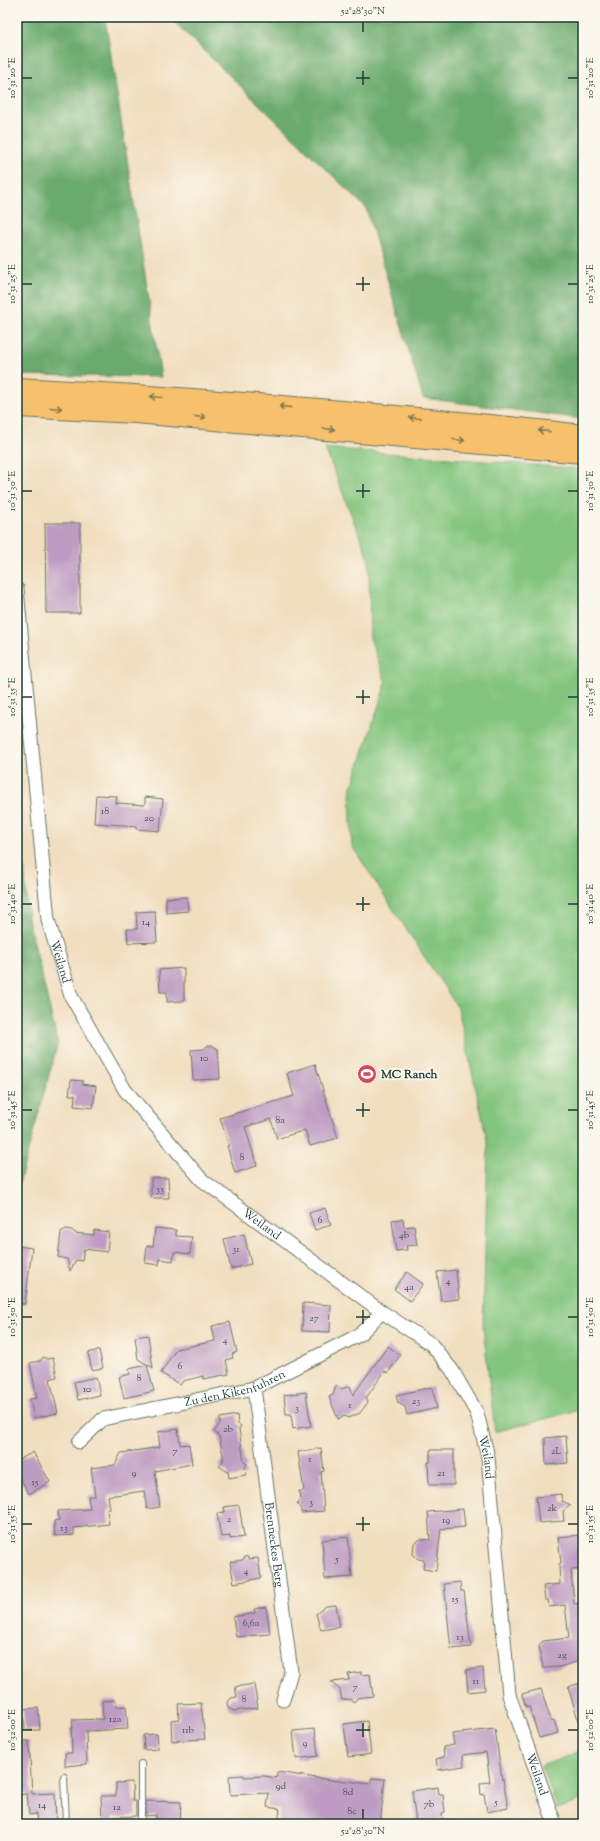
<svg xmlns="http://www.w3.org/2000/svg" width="600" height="1841" font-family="'Sorts Mill Goudy',serif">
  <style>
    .green { fill: #83c57e; stroke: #518159 }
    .forest { fill: #6aaa6d; stroke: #447450 }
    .building { fill: #be9bc2 }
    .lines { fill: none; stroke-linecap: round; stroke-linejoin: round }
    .service-casing { stroke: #687565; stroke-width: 8 }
    .minor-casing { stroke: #687565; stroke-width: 15 }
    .trunk-casing { stroke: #687565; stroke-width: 24 }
    .service { stroke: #fff; stroke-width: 6 }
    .minor { stroke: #fff; stroke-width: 13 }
    .trunk { stroke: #f7c06c; stroke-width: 22 }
    .oneway { stroke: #80784d }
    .ticks { fill: none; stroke: #1f3d34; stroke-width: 1.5 }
    .labels { text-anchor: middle; stroke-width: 4; stroke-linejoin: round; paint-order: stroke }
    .number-label { font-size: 10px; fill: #475458 }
    .street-label { font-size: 12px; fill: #1f3d34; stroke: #fbf7ec }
    .poi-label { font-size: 12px; font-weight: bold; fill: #1f3d34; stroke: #fbf7ec; text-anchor: start }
    .neatline { fill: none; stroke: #1f3d34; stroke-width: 1.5 }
    .ticks-label { font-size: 10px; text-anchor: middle; fill: #1f3d34 }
  </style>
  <rect width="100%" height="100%" fill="#fbf7ec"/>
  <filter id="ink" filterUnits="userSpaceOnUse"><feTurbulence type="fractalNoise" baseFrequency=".025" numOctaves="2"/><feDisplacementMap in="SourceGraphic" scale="8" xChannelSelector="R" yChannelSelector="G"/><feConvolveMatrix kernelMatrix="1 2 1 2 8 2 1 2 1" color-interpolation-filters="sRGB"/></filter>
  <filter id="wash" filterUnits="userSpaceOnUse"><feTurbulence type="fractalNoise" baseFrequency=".012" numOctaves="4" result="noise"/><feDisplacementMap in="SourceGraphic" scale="16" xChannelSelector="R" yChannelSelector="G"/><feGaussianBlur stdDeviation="0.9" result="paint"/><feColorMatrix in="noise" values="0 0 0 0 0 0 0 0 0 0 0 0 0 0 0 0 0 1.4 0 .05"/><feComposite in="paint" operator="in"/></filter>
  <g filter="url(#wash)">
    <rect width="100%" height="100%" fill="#f1debf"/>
    <path class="green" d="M325 448 583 469V1409L495 1432 483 1327 488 1144 458 1008 352 846 350 793 386 683 370 638 369 560Z
      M583 1750V1800L558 1809 541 1766Z"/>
    <path class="forest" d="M17 17H105L161 377 17 375Z
      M169 17H583V419L423 398 366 208Z
      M17 772 28 918 58 1043 17 1191Z"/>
    <g id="blocks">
      <path class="building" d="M45 523H80V613H46Z
        M96 795 117 796 116 803 145 805V797L163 799 160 831 136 829V826L94 823Z
        M187 897 188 911 166 913V898Z
        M155 911 157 942 128 943 127 929H137L136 912Z
        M184 968V1001L167 1002V992H160L159 970Z
        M207 1046H213L218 1049 220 1079 193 1080 191 1050 204 1049Z
        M315 1064 338 1138 310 1146 305 1130 277 1139 271 1119 245 1127 257 1166 235 1173 227 1146H229L220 1118 294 1096 287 1073Z
        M71 1080 83 1081 82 1084 96 1086 93 1108 74 1106 75 1095H69Z
        M151 1178H168L169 1198H151Z
        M325 1208 331 1225 315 1230 309 1213Z
        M403 1219 404 1227 414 1226 417 1245 406 1246 407 1250 396 1251 392 1220Z
        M155 1228 176 1230V1236L192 1237 190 1254 174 1252 173 1261 160 1259 159 1265 145 1263 147 1246H153Z
        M66 1229 72 1230 75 1233 94 1235V1230L109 1232 107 1252 84 1249 82 1261 76 1260 70 1271 67 1259 58 1257 61 1232Z
        M244 1234 251 1264 231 1269 224 1239Z
        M17 1246 32 1248 25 1304H17Z
        M456 1270 459 1299 441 1301 437 1272Z
        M407 1272 423 1284 410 1301 394 1289Z
        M303 1303 331 1305 330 1332 302 1331Z
        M230 1322 237 1352 232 1354 233 1358 226 1360 229 1374 203 1379V1376L183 1381 180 1385 161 1373 176 1349 215 1341 212 1326Z
        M148 1335 153 1368 138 1359 135 1337Z
        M388 1346 400 1355 388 1373 385 1371 366 1398 368 1402 360 1413 348 1418 345 1416 338 1419 329 1397 333 1395 336 1386 342 1389 350 1386 353 1395Z
        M99 1350 103 1368 92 1370 88 1353Z
        M43 1357 47 1359 53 1358 57 1377 50 1379 58 1413 34 1418 30 1399 37 1398 30 1363 40 1361Z
        M147 1365 154 1391 124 1398 119 1377 130 1374 129 1369Z
        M96 1377 100 1395 78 1400 74 1382Z
        M432 1387 437 1408 407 1415 405 1407 398 1403 396 1395Z
        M306 1392 311 1426 293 1429 291 1414H286L284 1395Z
        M237 1415 238 1424 241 1426 239 1429 244 1462 247 1464 245 1467 246 1475 229 1478 228 1472 219 1466 223 1461V1455L219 1436 214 1432 220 1423V1418Z
        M178 1429 180 1445 189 1444 192 1464 155 1471 160 1507 147 1509 144 1491 108 1496 110 1509 107 1510 109 1524 74 1528V1535L55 1536 54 1521 59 1520 58 1511 90 1509 88 1496H95L91 1468 115 1465 121 1453 160 1447 158 1432Z
        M566 1436 568 1463 546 1465 545 1438Z
        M321 1448 324 1471 321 1472 324 1511 301 1513V1508L297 1504 300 1500 299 1491H304L298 1452Z
        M430 1450H454V1485H429L428 1462H430Z
        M33 1452 50 1482 29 1494 17 1473V1461Z
        M561 1494 562 1501 571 1505 563 1511 564 1521 539 1523 536 1497Z
        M239 1505 244 1537 230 1539V1536L221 1537 217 1513 225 1512 224 1507Z
        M463 1509 465 1527 441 1529 436 1571 423 1569 424 1560 418 1559 413 1554 414 1543 421 1539 430 1540 428 1512Z
        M581 1535 583 1569 571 1570 574 1604 583 1603V1660L559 1667 543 1668 539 1646 543 1641 569 1638 565 1605 549 1607 548 1600H545L543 1586 560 1584 559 1565 561 1564 558 1537Z
        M348 1537 352 1577 325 1579 322 1540Z
        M246 1556 250 1559 258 1558 261 1578 234 1583 230 1562 242 1560Z
        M460 1582 461 1591H464L471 1647 451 1649 444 1584Z
        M336 1605 340 1627 321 1630 316 1614 326 1606Z
        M266 1607 270 1634 236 1637 233 1617 255 1613 254 1609Z
        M483 1668 485 1690 468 1692 466 1670Z
        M361 1672V1675L370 1674 373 1696 357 1698 354 1702 350 1699 342 1700 340 1690 331 1682 349 1680 348 1674Z
        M583 1682V1726H580L568 1687Z
        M254 1684 258 1708 234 1711 228 1708 227 1703 231 1698 237 1697 235 1687Z
        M541 1689 551 1721 554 1720 558 1733 539 1738 529 1706 526 1707 522 1694Z
        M116 1700V1707L126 1706 128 1729 86 1731 87 1764 65 1766V1753H72L71 1728H73L72 1720 103 1719 102 1701Z
        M201 1703 205 1739 172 1741 171 1720 179 1719 178 1704Z
        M38 1708 40 1730H25L23 1709Z
        M367 1721 371 1754 348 1757 344 1724Z
        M315 1729 318 1756 296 1759 293 1731Z
        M495 1729 502 1780 503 1779 508 1808 487 1812 484 1794 481 1795 480 1783 490 1782 486 1752 463 1755 464 1766 438 1770 436 1759 444 1757 443 1747 454 1745 452 1734Z
        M157 1734 158 1749 144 1750 143 1735Z
        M17 1741H29L32 1794 55 1793 56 1824H37L36 1814 29 1815 27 1794 17 1795Z
        M277 1772 337 1781V1780L371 1784V1778L385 1779 380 1824H278L280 1809 267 1807 269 1793 230 1795 229 1776 244 1775V1777L264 1776 277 1778Z
        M132 1782 133 1801H136V1816L113 1817V1824H102L101 1796H116V1783Z
        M438 1787 439 1794H443L445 1812 442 1813 443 1820 416 1823 412 1791Z
        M146 1801 181 1802 180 1824H155L156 1815 146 1816Z"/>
    </g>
  </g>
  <g filter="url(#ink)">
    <use href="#blocks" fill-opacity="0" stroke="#687565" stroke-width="1"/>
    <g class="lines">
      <g class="service-casing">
        <path id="service" d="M64 1777 66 1824
          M141 1824V1764"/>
      </g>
      <g class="minor-casing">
        <g id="minor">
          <path id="s1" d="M17 589 48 920 71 996 125 1090 202 1180 382 1312 431 1344 452 1370 477 1413 488 1457 509 1695 555 1824"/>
          <path id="s2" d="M254 1388 291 1672 283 1700"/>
          <path id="s3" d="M79 1442 103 1419 254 1388 359 1335 382 1312"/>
        </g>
      </g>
      <g class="trunk-casing">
        <path id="trunk" d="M17 389C206 399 395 415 583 436
          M17 406 136 412 583 452"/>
      </g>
      <use href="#service" class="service"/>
      <use href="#minor" class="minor"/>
      <use href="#trunk" class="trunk"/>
    </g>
    <defs><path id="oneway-shaft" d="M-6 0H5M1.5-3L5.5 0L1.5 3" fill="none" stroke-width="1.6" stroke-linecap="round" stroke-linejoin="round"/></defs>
    <g class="oneway">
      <use href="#oneway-shaft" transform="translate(156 397) rotate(-175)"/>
      <use href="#oneway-shaft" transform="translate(285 407) rotate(-175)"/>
      <use href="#oneway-shaft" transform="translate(56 408) rotate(3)"/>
      <use href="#oneway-shaft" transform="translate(200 417) rotate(5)"/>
      <use href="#oneway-shaft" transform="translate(415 418) rotate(-175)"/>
      <use href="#oneway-shaft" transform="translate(329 429) rotate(5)"/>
      <use href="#oneway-shaft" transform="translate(544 431) rotate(-174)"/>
      <use href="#oneway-shaft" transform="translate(459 440) rotate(5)"/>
    </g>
  </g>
  <path class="ticks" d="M363 22V32M363 71V85M22 78H32M356 78H370M568 78H578M363 277V291M22 284H32M356 284H370M568 284H578M363 484V498M22 491H32M356 491H370M568 491H578M363 690V704M22 697H32M356 697H370M568 697H578M363 897V911M22 904H32M356 904H370M568 904H578M363 1103V1117M22 1110H32M356 1110H370M568 1110H578M363 1310V1324M22 1317H32M356 1317H370M568 1317H578M363 1517V1531M22 1524H32M356 1524H370M568 1524H578M363 1723V1737M22 1730H32M356 1730H370M568 1730H578M363 1809V1819"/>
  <defs>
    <g id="stadium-disc" transform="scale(1)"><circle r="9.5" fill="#d1495b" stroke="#fbf7ec"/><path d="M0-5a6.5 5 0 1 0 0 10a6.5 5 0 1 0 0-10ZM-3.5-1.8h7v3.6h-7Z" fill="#fff"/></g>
  </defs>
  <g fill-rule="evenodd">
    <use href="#stadium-disc" x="367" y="1074"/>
  </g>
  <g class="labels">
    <g class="number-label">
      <text x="105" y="814">18</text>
      <text x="149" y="821">20</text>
      <text x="146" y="925">14</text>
      <text x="204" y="1061">10</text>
      <text x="280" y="1123">8a</text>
      <text x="242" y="1160">8</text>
      <text x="160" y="1192">33</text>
      <text x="320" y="1223">6</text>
      <text x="404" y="1238">4b</text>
      <text x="236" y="1252">31</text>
      <text x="448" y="1284">4</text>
      <text x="409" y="1290">4a</text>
      <text x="314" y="1321">27</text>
      <text x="225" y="1343">4</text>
      <text x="180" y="1369">6</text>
      <text x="139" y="1381">8</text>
      <text x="87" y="1392">10</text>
      <text x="416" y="1404">23</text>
      <text x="350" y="1408">1</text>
      <text x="297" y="1411">3</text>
      <text x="228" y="1432">2b</text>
      <text x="175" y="1454">7</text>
      <text x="556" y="1454">2L</text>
      <text x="310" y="1462">1</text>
      <text x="134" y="1476">9</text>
      <text x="441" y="1476">21</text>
      <text x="35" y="1485">15</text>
      <text x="311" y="1505">3</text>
      <text x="552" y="1511">2k</text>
      <text x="229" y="1522">2</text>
      <text x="446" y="1523">19</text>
      <text x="64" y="1531">13</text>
      <text x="337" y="1562">5</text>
      <text x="246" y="1574">4</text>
      <text x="455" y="1602">15</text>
      <text x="251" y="1626">6,6a</text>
      <text x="460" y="1640">13</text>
      <text x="562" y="1658">2g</text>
      <text x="476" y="1684">11</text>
      <text x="355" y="1690">7</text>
      <text x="244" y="1702">8</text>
      <text x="115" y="1722">12a</text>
      <text x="188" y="1733">11b</text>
      <text x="305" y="1746">9</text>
      <text x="281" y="1789">9d</text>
      <text x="348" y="1795">8d</text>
      <text x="496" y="1805">5</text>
      <text x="429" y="1807">7b</text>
      <text x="42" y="1808">14</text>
      <text x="117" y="1810">12</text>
      <text x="352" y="1814">8c</text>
    </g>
    <g class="street-label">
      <text dy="4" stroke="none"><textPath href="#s1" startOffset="376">Weiland</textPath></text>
      <text dy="4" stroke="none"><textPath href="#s1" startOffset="713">Weiland</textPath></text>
      <text dy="4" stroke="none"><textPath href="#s3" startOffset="169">Zu den Kikenfuhren</textPath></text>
      <text dy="4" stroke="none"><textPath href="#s1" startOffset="1049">Weiland</textPath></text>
      <text dy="4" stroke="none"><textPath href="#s2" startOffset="158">Brenneckes Berg</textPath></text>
      <text dy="4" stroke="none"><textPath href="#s1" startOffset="1372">Weiland</textPath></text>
    </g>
    <g class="poi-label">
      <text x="381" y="1078">MC Ranch</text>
    </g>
  </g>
  <rect width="600" height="1841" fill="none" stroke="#fbf7ec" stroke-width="44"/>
  <rect x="22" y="22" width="556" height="1797" class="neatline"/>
  <g class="ticks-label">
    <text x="363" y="14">52°28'30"N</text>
    <text transform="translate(589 78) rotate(-90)" y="4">10°31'20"E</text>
    <text transform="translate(11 78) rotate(-90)" y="4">10°31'20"E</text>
    <text transform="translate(589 284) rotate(-90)" y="4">10°31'25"E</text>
    <text transform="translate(11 284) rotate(-90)" y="4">10°31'25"E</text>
    <text transform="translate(11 491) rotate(-90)" y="4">10°31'30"E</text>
    <text transform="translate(589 491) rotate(-90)" y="4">10°31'30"E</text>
    <text transform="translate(589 697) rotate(-90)" y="4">10°31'35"E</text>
    <text transform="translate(11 697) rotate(-90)" y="4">10°31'35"E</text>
    <text transform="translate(589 904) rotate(-90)" y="4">10°31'40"E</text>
    <text transform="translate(11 904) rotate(-90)" y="4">10°31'40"E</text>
    <text transform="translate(589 1110) rotate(-90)" y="4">10°31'45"E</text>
    <text transform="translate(11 1110) rotate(-90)" y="4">10°31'45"E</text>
    <text transform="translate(589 1317) rotate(-90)" y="4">10°31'50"E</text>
    <text transform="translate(11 1317) rotate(-90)" y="4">10°31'50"E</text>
    <text transform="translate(589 1524) rotate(-90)" y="4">10°31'55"E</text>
    <text transform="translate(11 1524) rotate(-90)" y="4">10°31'55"E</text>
    <text transform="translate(11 1730) rotate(-90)" y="4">10°32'00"E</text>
    <text transform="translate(589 1730) rotate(-90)" y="4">10°32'00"E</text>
    <text x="363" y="1834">52°28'30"N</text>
  </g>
</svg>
